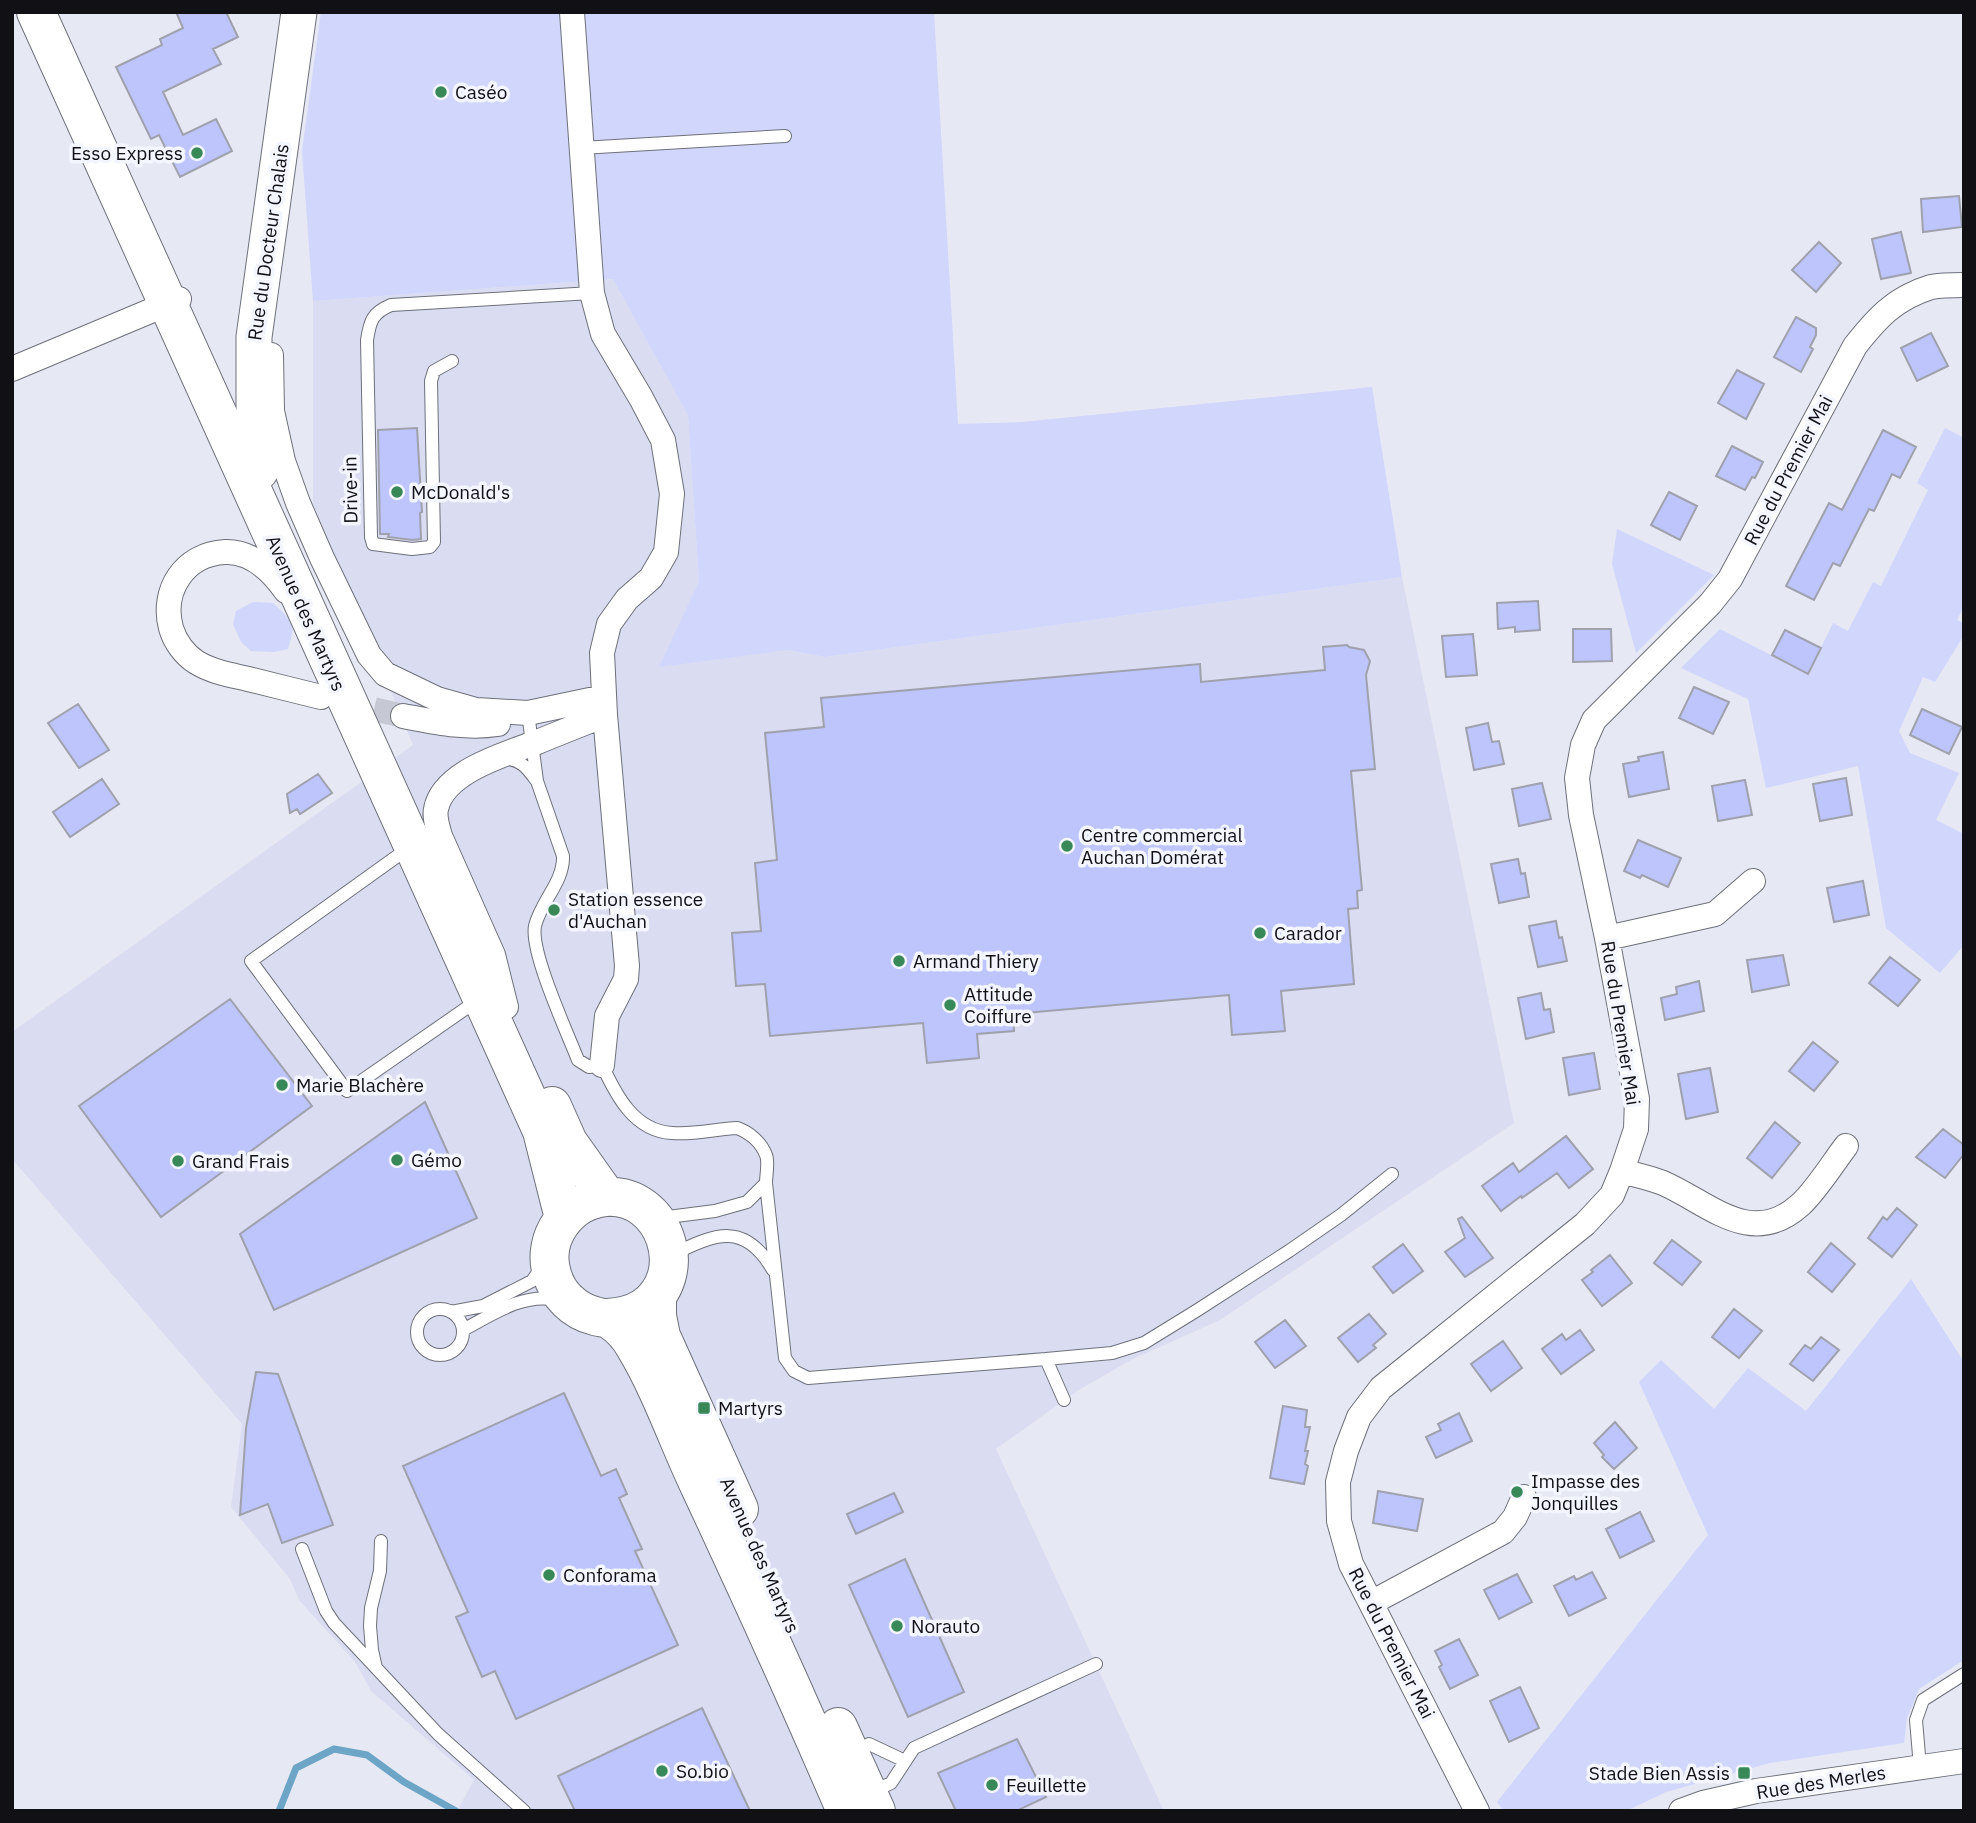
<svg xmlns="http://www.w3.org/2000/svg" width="1976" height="1823" font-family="'IBM Plex Sans',sans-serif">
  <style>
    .built { fill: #daddf1 }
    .green { fill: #d0d6fc }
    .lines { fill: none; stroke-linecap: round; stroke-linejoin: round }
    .stream { stroke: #6ca5c6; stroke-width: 7 }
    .building { fill: #bdc5fc; stroke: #9fa1ac; stroke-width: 2 }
    .minor-tunnel { stroke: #c6c8d3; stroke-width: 24; stroke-dasharray: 24 12; stroke-linecap: butt }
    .service-casing { stroke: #6e707a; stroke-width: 14 }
    .minor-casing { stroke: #6e707a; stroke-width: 26 }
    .secondary-casing { stroke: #6e707a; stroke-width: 37 }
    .primary-casing { stroke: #6e707a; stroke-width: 40 }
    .service { stroke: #fff; stroke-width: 12 }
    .minor { stroke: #fff; stroke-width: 24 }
    .secondary { stroke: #fff; stroke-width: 35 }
    .primary { stroke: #fff; stroke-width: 38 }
    .poi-dot { fill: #388858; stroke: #f3f5ff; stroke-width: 2.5 }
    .labels { text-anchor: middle; stroke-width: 7; stroke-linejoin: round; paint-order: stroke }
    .poi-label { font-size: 19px; fill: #111115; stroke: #f3f5ff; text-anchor: start }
    .street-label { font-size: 19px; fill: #111115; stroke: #f3f5ff }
  </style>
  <rect width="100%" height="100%" fill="#e6e8f4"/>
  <path class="built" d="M613 279 688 414 699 581 660 666 788 650 825 657 1402 577 1514 1123 1220 1320 1133 1359 1077 1391 996 1449 1164 1811H457L474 1780 371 1691 355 1662 299 1600 290 1579 231 1507 242 1424 12 1159V1032L413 745 313 504V301Z"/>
  <path class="green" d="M321 12H934L958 424 1022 422 1372 387 1402 577 825 657 788 650 659 667 699 581 688 415 613 279 313 301 302 151Z
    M1945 428 1964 438V606L1957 620 1964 623V635L1935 682 1923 677 1899 731 1910 753 1959 773 1936 820 1964 834V945L1940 973 1886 928 1858 766 1766 788 1748 699 1681 668 1720 629 1808 674 1833 623 1848 631 1873 582 1881 586 1928 490 1917 483Z
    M1617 529 1714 575 1636 653 1612 564Z
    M253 602 273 603C292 621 297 622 288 649L274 652 251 651 241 642 233 624 236 611Z
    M1911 1279 1964 1362V1660L1919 1689 1907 1718 1904 1743 1770 1763 1666 1792 1626 1811H1504L1497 1802 1708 1535 1639 1382 1661 1360 1714 1409 1748 1368 1806 1411Z"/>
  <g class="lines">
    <path class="stream" d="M279 1811 296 1768 334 1749 367 1755 404 1782 456 1811"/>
  </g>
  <path class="building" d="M176 12H226L238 37 213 49 221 64 163 92 183 135 216 119 232 151 180 177 159 135 151 139 116 67 162 45 160 39 183 28Z
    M1959 196 1962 227 1923 232 1921 199Z
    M1901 232 1911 273 1881 279 1872 239Z
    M1819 242 1841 263 1816 292 1792 270Z
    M1796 317 1816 328V335L1810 347 1813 349 1801 372 1774 357Z
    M1931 333 1948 366 1917 381 1901 348Z
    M1737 370 1764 384 1746 419 1718 403Z
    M417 428 422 512 420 513 421 539 412 540 388 537 389 534H380L378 430Z
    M1883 430 1916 447 1900 478 1892 474 1874 511 1869 509 1840 566 1833 563 1814 600 1786 586 1829 503 1842 510Z
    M1732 446 1763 462 1755 478 1752 477 1745 490 1716 476Z
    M1669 492 1697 506 1680 540 1651 525Z
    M1538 601 1540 630 1515 632V627L1498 629 1497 603Z
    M1573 629H1611L1612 661 1573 662Z
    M1785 630 1821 648 1808 674 1772 655Z
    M1473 634 1477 675 1446 677 1442 636Z
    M1347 645 1349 647 1364 650 1370 661 1366 675 1375 769 1351 771 1362 890 1357 891 1358 908 1348 909 1354 984 1281 991 1285 1031 1232 1035 1229 995 1013 1014 1014 1031 977 1034 979 1058 927 1063 923 1023 770 1036 765 984 736 986 732 933 761 931 755 863 777 860 765 733 824 727 821 698 1200 664 1201 682 1325 670 1323 647Z
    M1694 687 1729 702 1713 734 1679 718Z
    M78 704 109 750 79 768 48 723Z
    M1922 709 1962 727 1949 754 1910 735Z
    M1488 723 1492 742 1499 741 1504 764 1474 770 1466 728Z
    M1663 752 1669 789 1629 797 1623 764 1639 761 1638 757Z
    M318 774 332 793 300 814 297 809 290 813 287 794Z
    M1846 778 1852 815 1820 821 1813 784Z
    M102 779 119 804 70 837 53 812Z
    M1745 780 1752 815 1718 821 1712 786Z
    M1542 783 1551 819 1519 826 1512 789Z
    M1638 840 1681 858 1668 887 1642 875 1640 878 1624 871Z
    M1518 859 1521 874 1525 873 1529 897 1499 903 1491 864Z
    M1863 881 1869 915 1834 922 1827 888Z
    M1556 921 1559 938 1562 937 1567 961 1538 967 1529 926Z
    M1783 955 1789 985 1752 992 1747 960Z
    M1890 957 1920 980 1898 1006 1869 983Z
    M1699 981 1704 1011 1665 1020 1661 998 1677 994 1676 987Z
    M1541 993 1544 1010 1550 1009 1554 1032 1526 1039 1518 998Z
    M230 999 312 1106 161 1217 79 1106Z
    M1813 1042 1838 1062 1814 1091 1789 1071Z
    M1594 1053 1600 1089 1569 1095 1563 1058Z
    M1710 1068 1718 1112 1686 1119 1678 1074Z
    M425 1102 477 1218 274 1310 240 1234Z
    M1775 1122 1800 1143 1772 1178 1747 1158Z
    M1943 1129 1964 1145V1154L1945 1178 1916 1157Z
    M1566 1136 1593 1169 1569 1188 1557 1173 1522 1198 1521 1196 1501 1211 1482 1186 1513 1163 1519 1172Z
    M1897 1208 1917 1225 1892 1257 1868 1238 1883 1217 1887 1220Z
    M1462 1217 1493 1258 1465 1277 1445 1252 1465 1238 1458 1219Z
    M1672 1240 1701 1262 1682 1285 1654 1263Z
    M1831 1243 1855 1264 1832 1292 1808 1272Z
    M1403 1244 1423 1271 1393 1293 1373 1267Z
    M1610 1255 1632 1283 1602 1306 1582 1280 1593 1272 1591 1270Z
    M1734 1309 1762 1331 1739 1358 1712 1337Z
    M1369 1314 1386 1334 1373 1345 1376 1348 1358 1362 1338 1338Z
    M1285 1320 1306 1346 1275 1368 1255 1342Z
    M1580 1330 1594 1350 1561 1374 1542 1349 1562 1334 1566 1340Z
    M1821 1337 1839 1350 1813 1381 1790 1364 1805 1345 1811 1349Z
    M1503 1341 1522 1368 1491 1391 1471 1364Z
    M256 1372 278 1374 333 1525 282 1543 268 1504 240 1515 246 1428Z
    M564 1393 601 1476 616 1469 627 1494 619 1498 642 1549 635 1551 678 1645 516 1719 495 1671 482 1677 456 1617 468 1612 403 1466Z
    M1283 1406 1307 1410 1305 1427H1310L1305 1451H1308L1305 1464 1308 1466 1304 1484 1270 1478Z
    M1459 1413 1472 1441 1436 1458 1426 1437 1441 1430 1438 1424Z
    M1615 1422 1637 1448 1614 1469 1602 1457 1604 1455 1594 1443Z
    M1378 1491 1423 1499 1417 1531 1373 1523Z
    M894 1493 903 1512 856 1534 847 1514Z
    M1640 1512 1654 1541 1620 1558 1606 1529Z
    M905 1559 964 1692 908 1717 849 1585Z
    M1592 1572 1606 1598 1569 1616 1554 1586 1574 1576 1576 1580Z
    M1517 1574 1532 1602 1499 1619 1484 1590Z
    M1459 1639 1478 1675 1450 1689 1439 1667 1442 1665 1435 1651Z
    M1520 1687 1539 1728 1509 1742 1490 1701Z
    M702 1708 750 1811H575L558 1776Z
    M1017 1739 1046 1797 1016 1811H956L938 1773Z"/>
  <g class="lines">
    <path class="minor-tunnel" d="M339 701 403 716"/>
    <g class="service-casing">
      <path id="service" d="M581 148 785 136
        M452 361 434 371 431 381 434 542 430 547 412 549 373 544 371 537 367 340C370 321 372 313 391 305L592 293
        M528 713 537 781 563 856C564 882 541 901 535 926 530 952 567 1032 578 1060L589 1067 602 1065C616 1095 634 1131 672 1133 692 1135 717 1129 737 1128 749 1132 761 1142 766 1155 769 1162 766 1175 766 1183L785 1358 794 1371 808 1378 1046 1359 1064 1400
        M503 758C521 760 526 766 536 780
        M410 847 251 961 347 1091 478 1000
        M660 1218 715 1211 747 1202 766 1183
        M674 1254C716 1233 745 1222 773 1270
        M417 1332a23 23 0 1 1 46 0a23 23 0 1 1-46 0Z
        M451 1312 483 1306 532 1281 542 1267
        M463 1330C491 1315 524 1292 557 1300
        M1046 1359 1112 1353 1144 1343 1196 1311 1289 1251 1341 1215 1392 1174
        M302 1549 326 1611 334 1623 438 1734 524 1811
        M376 1668 372 1650 370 1626 371 1608 380 1571 381 1541
        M853 1752 869 1744 905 1761
        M1920 1767 1916 1720 1923 1700 1964 1674
        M872 1792 891 1783 914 1748 1096 1664"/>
    </g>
    <g class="minor-casing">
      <path id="minor" d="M572 12 592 293 603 334 641 398 663 440 672 494 666 552 651 578 627 599 609 624 602 653 605 715 627 966 626 979 607 1016 602 1065
        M271 355 272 411 283 461 298 503 322 558 369 655 385 674 437 699 476 710 528 713 604 697
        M12 369 179 299
        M286 591C272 571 251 551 225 552 184 554 161 591 171 628 175 642 185 655 196 662 212 672 231 675 248 679 272 685 297 691 321 697
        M403 716C435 722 466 729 498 724
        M1607 938 1715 914 1753 881
        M506 1007 493 955 440 836C438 828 434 818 436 809 443 772 505 754 535 743 559 733 582 724 605 715
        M1622 1171C1636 1175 1651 1178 1663 1183 1709 1203 1751 1249 1800 1205 1815 1192 1833 1163 1846 1146
        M1371 1603 1503 1532 1515 1517 1524 1497
        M1477 1811 1351 1564 1339 1521 1338 1482 1346 1451 1359 1417 1381 1388 1585 1224 1612 1195 1622 1171 1636 1129 1637 1099 1607 938 1581 815 1577 778 1583 745 1594 720 1710 604 1730 579 1855 346C1877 318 1895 298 1931 287 1941 285 1953 285 1964 285
        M1681 1811 1703 1803 1756 1791 1964 1761"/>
    </g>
    <g class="secondary-casing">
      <path id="secondary" d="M260 472 254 407V337L299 12"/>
    </g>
    <g class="primary-casing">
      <path id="primary" d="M36 12 542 1131 564 1218
        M552 1106 568 1142 607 1197
        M657 1295V1316L661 1336 739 1509
        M608 1318C620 1317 632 1315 643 1308 693 1276 665 1192 605 1197 568 1201 541 1238 552 1274 557 1294 574 1311 595 1316 600 1318 605 1317 610 1320 621 1327 629 1336 635 1347 661 1390 678 1441 700 1487 750 1594 799 1702 846 1811
        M838 1727 876 1811"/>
    </g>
    <use href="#service" class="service"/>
    <use href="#minor" class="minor"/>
    <use href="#secondary" class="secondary"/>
    <use href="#primary" class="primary"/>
  </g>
  <g class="poi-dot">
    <circle cx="441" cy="92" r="7"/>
    <circle cx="197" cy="153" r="7"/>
    <circle cx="397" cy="492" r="7"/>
    <circle cx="1067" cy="846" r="7"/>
    <circle cx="554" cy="910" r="7"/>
    <circle cx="1260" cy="933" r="7"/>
    <circle cx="899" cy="961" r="7"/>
    <circle cx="950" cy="1005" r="7"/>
    <circle cx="282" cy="1085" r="7"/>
    <circle cx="397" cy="1160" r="7"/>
    <circle cx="178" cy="1161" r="7"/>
    <rect x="697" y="1401" width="14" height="14" rx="3.5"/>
    <circle cx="1517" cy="1492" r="7"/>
    <circle cx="549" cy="1575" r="7"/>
    <circle cx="897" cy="1626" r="7"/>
    <circle cx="662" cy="1771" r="7"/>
    <rect x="1737" y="1766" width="14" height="14" rx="3.5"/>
    <circle cx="992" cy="1785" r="7"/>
  </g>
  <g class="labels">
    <g class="poi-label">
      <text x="455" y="99">Caséo</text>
      <text x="183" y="160" text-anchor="end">Esso Express</text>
      <text x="411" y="499">McDonald's</text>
      <text x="1081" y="842">Centre commercial<tspan x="1081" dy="22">Auchan Domérat</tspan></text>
      <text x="568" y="906">Station essence<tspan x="568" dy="22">d'Auchan</tspan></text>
      <text x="1274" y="940">Carador</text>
      <text x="913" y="968">Armand Thiery</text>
      <text x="964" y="1001">Attitude<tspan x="964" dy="22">Coiffure</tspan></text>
      <text x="296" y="1092">Marie Blachère</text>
      <text x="411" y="1167">Gémo</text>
      <text x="192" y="1168">Grand Frais</text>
      <text x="718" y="1415">Martyrs</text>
      <text x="1531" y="1488">Impasse des<tspan x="1531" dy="22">Jonquilles</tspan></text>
      <text x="563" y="1582">Conforama</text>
      <text x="911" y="1633">Norauto</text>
      <text x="676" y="1778">So.bio</text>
      <text x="1730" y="1780" text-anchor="end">Stade Bien Assis</text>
      <text x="1006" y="1792">Feuillette</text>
    </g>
    <g class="street-label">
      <text transform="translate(268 242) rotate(-82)" y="7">Rue du Docteur Chalais</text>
      <text transform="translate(1788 470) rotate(-62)" y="7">Rue du Premier Mai</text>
      <text transform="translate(350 490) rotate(-91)" y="7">Drive-in</text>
      <text transform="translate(306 613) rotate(66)" y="7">Avenue des Martyrs</text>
      <text transform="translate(1621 1023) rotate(81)" y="7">Rue du Premier Mai</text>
      <text transform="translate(760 1555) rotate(66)" y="7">Avenue des Martyrs</text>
      <text transform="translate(1392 1643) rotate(63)" y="7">Rue du Premier Mai</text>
      <text transform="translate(1821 1782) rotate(-9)" y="7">Rue des Merles</text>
    </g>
  </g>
  <rect width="1976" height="1823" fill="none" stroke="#111115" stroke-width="28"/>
</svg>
